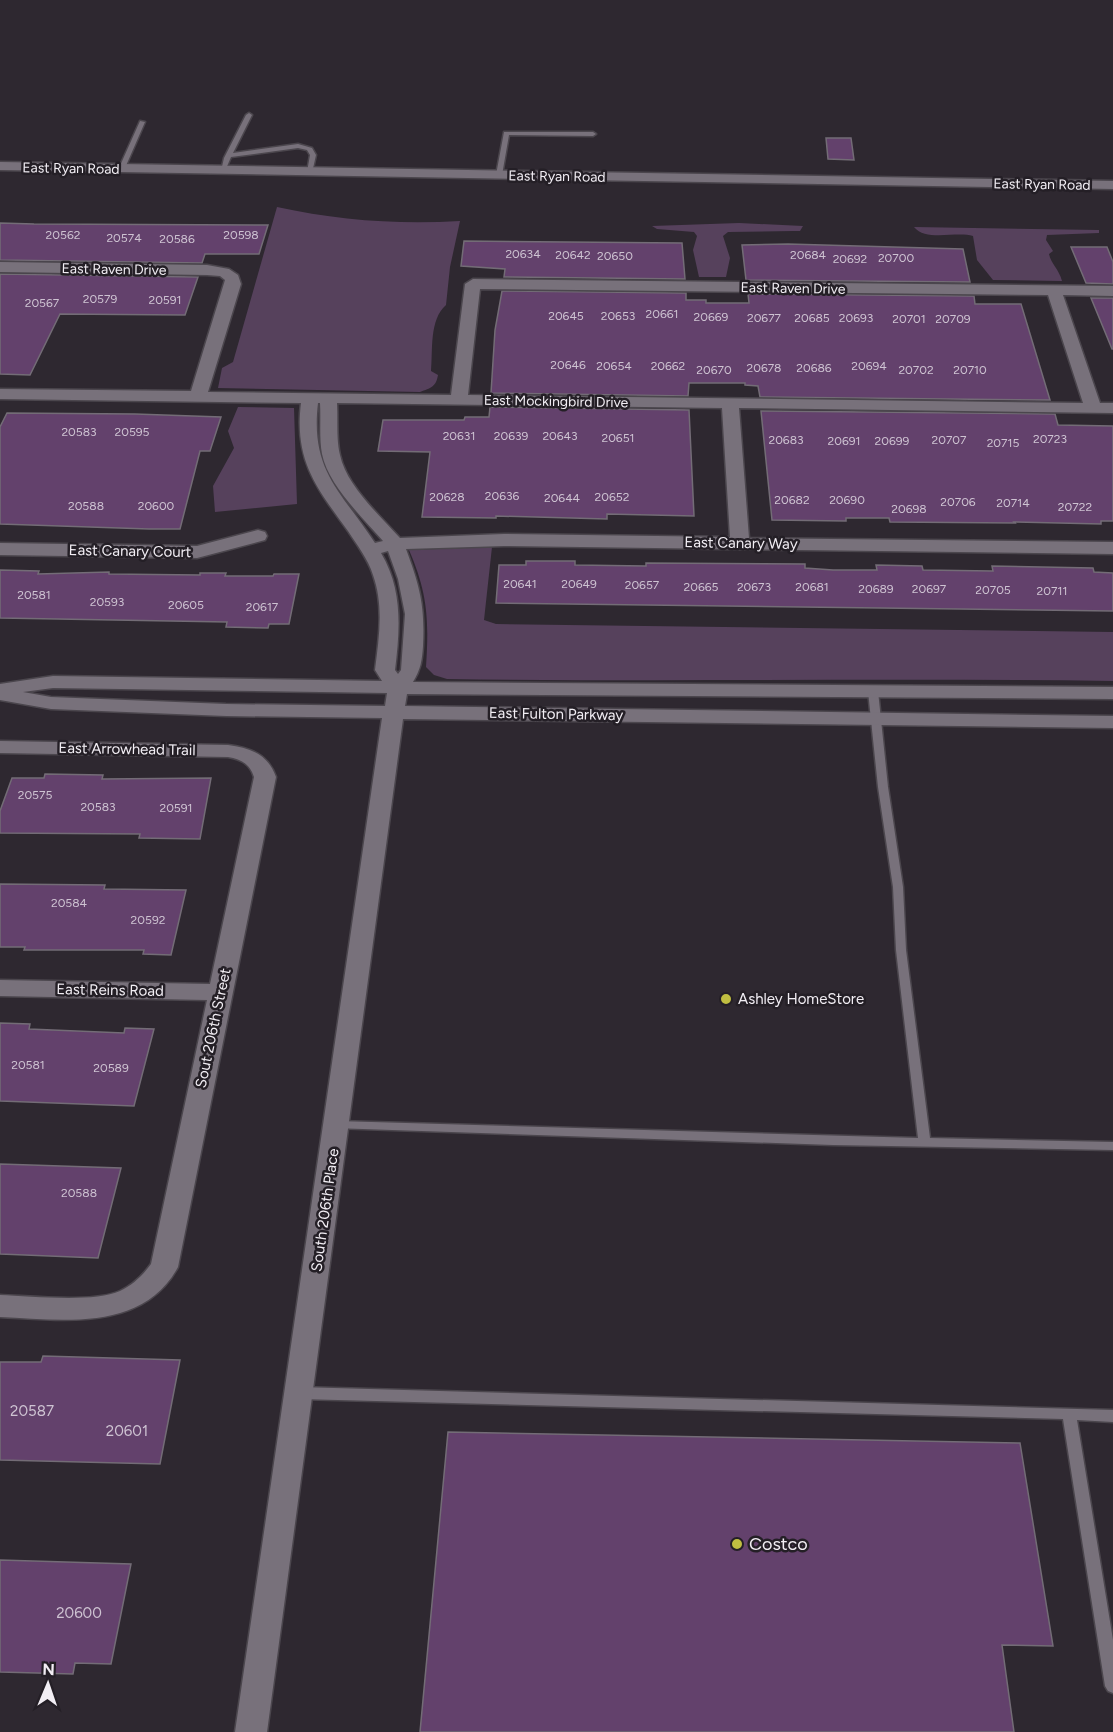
<svg xmlns="http://www.w3.org/2000/svg" width="1113" height="1732" font-family="Figtree,sans-serif">
  <style>
    .green { fill: #56415c }
    .building { fill: #63416c; stroke: #736c76; stroke-width: 1.5 }
    .lines { fill: none; stroke-linecap: round; stroke-linejoin: round }
    .service-casing { stroke: #4b464d; stroke-width: 3 }
    .minor-casing { stroke: #4b464d; stroke-width: 3 }
    .service { fill: #78717b; fill-rule: evenodd }
    .minor { fill: #78717b; fill-rule: evenodd }
    .poi-dot { fill: #c0be41; stroke: #241f26; stroke-width: 2 }
    .labels { text-anchor: middle; stroke-width: 5; stroke-linejoin: round; paint-order: stroke }
    .number-label { font-size: 12px; fill: #cec3d2 }
    .far-street-label { font-size: 14px; fill: #f2eef4; stroke: #241f26 }
    .street-label { font-size: 15px; fill: #f2eef4; stroke: #241f26 }
    .poi-label { font-size: 15px; fill: #f2eef4; stroke: #241f26; text-anchor: start }
    .near-number-label { font-size: 15px; fill: #cec3d2 }
    .near-poi-label { font-size: 18px; fill: #f2eef4; stroke: #241f26; text-anchor: start }
  </style>
  <rect width="100%" height="100%" fill="#2e2830"/>
  <path class="green" d="M277 207C337 220 398 225 460 221L450 267 446 305C429 320 433 350 431 371L438 375C436 387 431 388 420 392L218 388 222 368 233 362Z
    M739 223 803 226 800 231H794L728 232 723 236 730 258 726 277H699L693 250 697 236 694 232 657 229 652 226Z
    M914 227 1099 230V233L1047 235 1046 240 1053 251 1049 254C1051 264 1059 269 1062 281L993 280 977 260 973 236C956 231 926 242 914 227Z
    M238 407 294 408 297 504 215 512 213 486 234 448 228 431Z
    M492 547 484 620 496 624 1113 632V681C891 678 669 682 447 679L434 675 426 667C429 620 428 594 409 550Z"/>
  <path class="building" d="M826 138H851L854 160 828 159Z
    M0 223 34 224 268 225 259 254H205L202 263 0 260Z
    M464 241 682 243 685 279 504 277 505 269 461 266Z
    M788 244 963 249 970 282 746 280 742 245Z
    M1071 247H1107L1113 262V284L1086 283Z
    M0 274 198 277 185 315 60 314 30 375 0 374Z
    M502 291 686 293V300H706V303H749L748 294 974 296 975 304H1021L1050 400 760 397 758 386 745 385V383H689L688 396 491 393 495 330Z
    M1091 298H1113V349H1112Z
    M490 407 689 410 694 516 607 514V519L496 516V518L422 517 430 452 378 451 383 420H464L465 417H489Z
    M761 411 1055 414 1058 425 1113 426V521H1101V524L1014 522 1015 523 890 522 889 518H846V521L772 520Z
    M7 413 135 414 221 417 210 451H200L180 529H149L0 524V427Z
    M526 561H575V565L646 566V563L805 564V568L833 570H877L876 565 922 566 923 570 993 571 992 566 1093 568 1094 572 1113 573V611L496 603 499 565H526Z
    M0 570 39 571 38 574 109 572V574L200 575V573H226L225 576H273L274 574H299L289 624H269L268 628 226 627 227 622 0 618Z
    M45 774 103 775 102 779 211 778 200 839 139 838 140 834 0 833V811L12 778H44Z
    M0 884 105 885 104 889 186 890 171 955 143 954 144 950H24L25 947H0Z
    M0 1023 30 1024 29 1029 124 1033 125 1028 154 1029 134 1106 0 1101Z
    M0 1164 121 1168 98 1258 0 1254Z
    M43 1356 180 1360 160 1464 0 1460V1362H41Z
    M448 1432 1020 1443 1053 1646 1002 1645 1014 1732H420Z
    M0 1560 131 1564 111 1664 75 1663 73 1674 0 1672Z"/>
  <g class="lines">
    <g class="service-casing">
      <path id="service" d="M249 113 252 115 233 153 298 144 312 148 316 155 312 173 307 172 310 155 307 150 298 148 231 157 225 171H221L224 158 246 115Z
        M140 121 145 122 125 168 120 169 119 168Z
        M504 132H593L596 134 593 136 509 135 502 175 499 177 496 175Z
        M873 688 878 691 888 787 903 887 906 950 930 1138 1113 1142V1150L833 1145 333 1128 331 1125 333 1122 337 1121 918 1138 896 950 893 887 878 787 868 691Z
        M299 1387 1113 1410V1422L1077 1420 1113 1640V1693L1108 1691 1105 1686 1063 1419 299 1399 294 1397 292 1393 294 1389Z"/>
    </g>
    <g class="minor-casing">
      <path id="minor" d="M0 162 1113 181V189L0 170Z
        M0 262 207 265 229 269 238 275 241 284 208 392 451 395 465 284 473 279 1113 286V296L1063 295 1100 403H1113V413L739 408 749 538 1113 542V554L504 546 406 549C420 587 425 606 423 646 422 660 421 669 413 682L1113 687V699L407 694 405 706 1113 716V728L403 719 267 1732H235L382 718 226 716 51 709 0 700V684L53 676 382 681 375 670C379 638 384 606 373 575 368 559 357 545 348 531 316 487 294 460 301 403L0 399V389L191 391 225 280 220 276 207 275 0 272ZM480 289 1048 295 1083 403 468 395ZM318 403H320C321 420 319 438 322 454 328 485 363 518 383 541L375 543C341 491 310 471 318 403ZM337 403 722 408 730 537 504 534 400 538C380 516 346 485 340 455 336 439 338 420 337 403ZM388 551 398 579 405 614 401 670 398 674 395 670C400 629 403 590 381 553ZM53 688 387 693 385 706 226 704 51 697 23 692Z
        M258 530 265 532 267 536 265 540 197 558 0 555V543L197 546Z
        M0 741 228 745C250 748 268 754 276 777L178 1267C143 1332 63 1320 0 1317V1295C30 1296 94 1303 120 1291 133 1285 143 1275 151 1264L207 1000 0 996V980L210 984 254 777C250 764 241 759 228 757L0 753Z"/>
    </g>
    <use href="#service" class="service"/>
    <use href="#minor" class="minor"/>
  </g>
  <g class="poi-dot">
    <circle cx="726" cy="999" r="6"/>
    <circle cx="737" cy="1544" r="6"/>
  </g>
  <g class="labels">
    <g class="number-label">
      <text x="63" y="239">20562</text>
      <text x="241" y="239">20598</text>
      <text x="124" y="242">20574</text>
      <text x="177" y="243">20586</text>
      <text x="523" y="258">20634</text>
      <text x="573" y="259">20642</text>
      <text x="808" y="259">20684</text>
      <text x="615" y="260">20650</text>
      <text x="896" y="262">20700</text>
      <text x="850" y="263">20692</text>
      <text x="100" y="303">20579</text>
      <text x="165" y="304">20591</text>
      <text x="42" y="307">20567</text>
      <text x="662" y="318">20661</text>
      <text x="566" y="320">20645</text>
      <text x="618" y="320">20653</text>
      <text x="711" y="321">20669</text>
      <text x="764" y="322">20677</text>
      <text x="812" y="322">20685</text>
      <text x="856" y="322">20693</text>
      <text x="909" y="323">20701</text>
      <text x="953" y="323">20709</text>
      <text x="568" y="369">20646</text>
      <text x="614" y="370">20654</text>
      <text x="668" y="370">20662</text>
      <text x="869" y="370">20694</text>
      <text x="764" y="372">20678</text>
      <text x="814" y="372">20686</text>
      <text x="714" y="374">20670</text>
      <text x="916" y="374">20702</text>
      <text x="970" y="374">20710</text>
      <text x="79" y="436">20583</text>
      <text x="132" y="436">20595</text>
      <text x="459" y="440">20631</text>
      <text x="511" y="440">20639</text>
      <text x="560" y="440">20643</text>
      <text x="618" y="442">20651</text>
      <text x="1050" y="443">20723</text>
      <text x="786" y="444">20683</text>
      <text x="949" y="444">20707</text>
      <text x="844" y="445">20691</text>
      <text x="892" y="445">20699</text>
      <text x="1003" y="447">20715</text>
      <text x="502" y="500">20636</text>
      <text x="447" y="501">20628</text>
      <text x="612" y="501">20652</text>
      <text x="562" y="502">20644</text>
      <text x="792" y="504">20682</text>
      <text x="847" y="504">20690</text>
      <text x="958" y="506">20706</text>
      <text x="1013" y="507">20714</text>
      <text x="86" y="510">20588</text>
      <text x="156" y="510">20600</text>
      <text x="1075" y="511">20722</text>
      <text x="909" y="513">20698</text>
      <text x="520" y="588">20641</text>
      <text x="579" y="588">20649</text>
      <text x="642" y="589">20657</text>
      <text x="701" y="591">20665</text>
      <text x="754" y="591">20673</text>
      <text x="812" y="591">20681</text>
      <text x="876" y="593">20689</text>
      <text x="929" y="593">20697</text>
      <text x="993" y="594">20705</text>
      <text x="1052" y="595">20711</text>
      <text x="34" y="599">20581</text>
      <text x="107" y="606">20593</text>
      <text x="186" y="609">20605</text>
      <text x="262" y="611">20617</text>
      <text x="35" y="799">20575</text>
      <text x="98" y="811">20583</text>
      <text x="176" y="812">20591</text>
      <text x="69" y="907">20584</text>
      <text x="148" y="924">20592</text>
      <text x="28" y="1069">20581</text>
      <text x="111" y="1072">20589</text>
      <text x="79" y="1197">20588</text>
    </g>
    <g class="far-street-label">
      <text transform="translate(71 168) rotate(1)" y="5">East Ryan Road</text>
      <text transform="translate(557 176) rotate(1)" y="5">East Ryan Road</text>
      <text transform="translate(1042 184) rotate(1)" y="5">East Ryan Road</text>
      <text transform="translate(114 269) rotate(1)" y="5">East Raven Drive</text>
      <text transform="translate(793 288) rotate(1)" y="5">East Raven Drive</text>
      <text transform="translate(556 401) rotate(1)" y="5">East Mockingbird Drive</text>
    </g>
    <g class="street-label">
      <text transform="translate(741 543) rotate(1)" y="5">East Canary Way</text>
      <text transform="translate(130 551) rotate(1)" y="5">East Canary Court</text>
      <text transform="translate(556 714) rotate(1)" y="5">East Fulton Parkway</text>
      <text transform="translate(127 749) rotate(1)" y="5">East Arrowhead Trail</text>
      <text transform="translate(110 990) rotate(1)" y="5">East Reins Road</text>
      <text transform="translate(213 1028) rotate(-78)" y="5">Sout 206th Street</text>
      <text transform="translate(325 1210) rotate(-82)" y="5">South 206th Place</text>
    </g>
    <g class="poi-label">
      <text x="738" y="1004">Ashley HomeStore</text>
    </g>
    <g class="near-number-label">
      <text x="32" y="1416">20587</text>
      <text x="127" y="1436">20601</text>
      <text x="79" y="1618">20600</text>
    </g>
    <g class="near-poi-label">
      <text x="749" y="1550">Costco</text>
    </g>
  </g>
  <g transform="translate(48 1684) rotate(2)" stroke="#241f26" stroke-width="4.5" paint-order="stroke">
  <path d="M0-4.5L10 22L0 15L-10 22Z" fill="#f2eef4"/>
  <text y="-9" font-size="16" font-weight="bold" text-anchor="middle" fill="#f2eef4">N</text>
  </g>
</svg>
